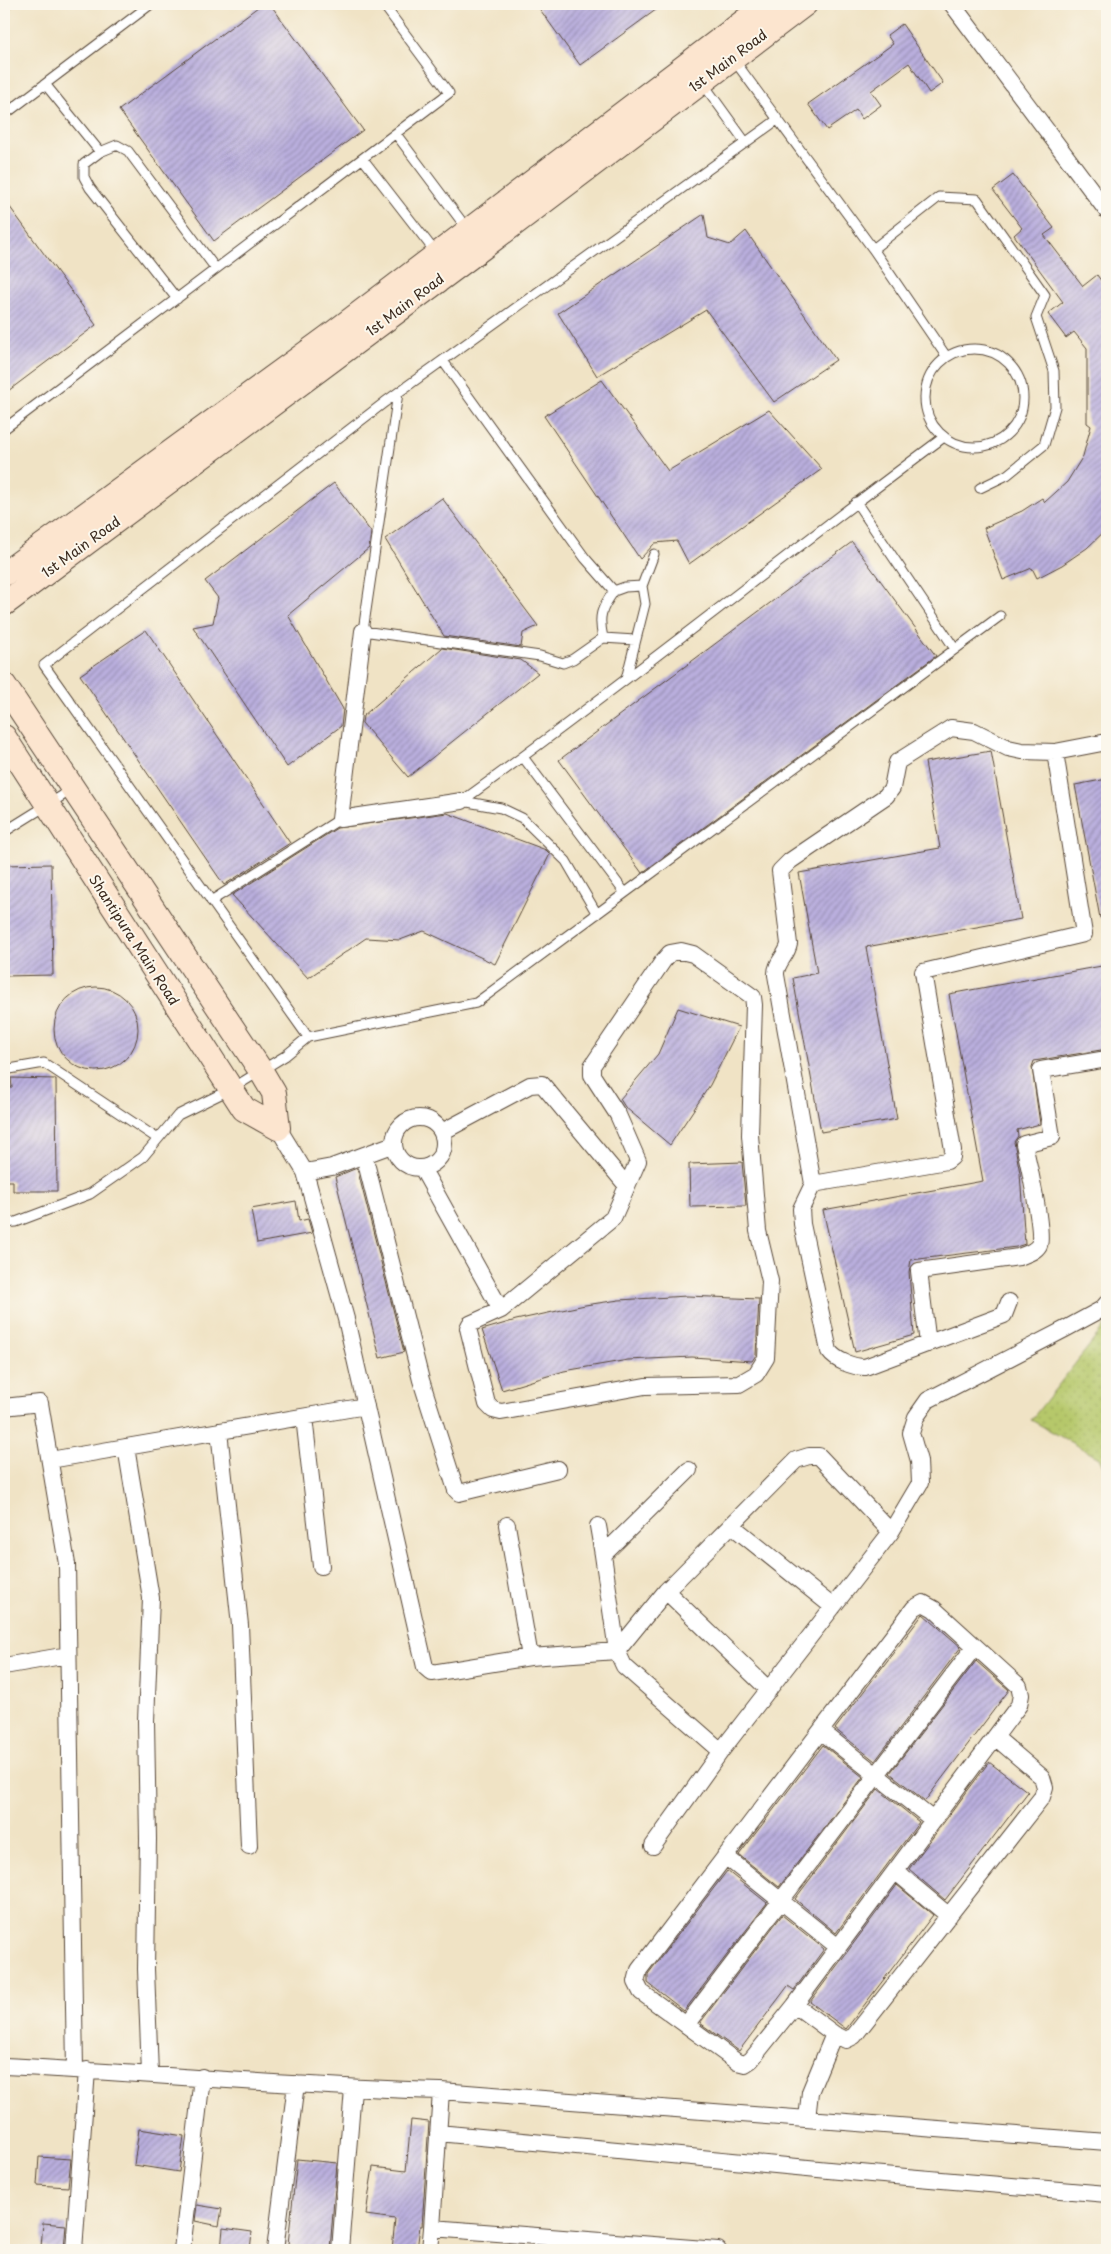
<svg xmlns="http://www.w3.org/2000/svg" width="1111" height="2254" font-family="'Playpen Sans',sans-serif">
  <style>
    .park { fill: url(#park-dots); stroke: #787944 }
    .building { fill: url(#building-hatch) }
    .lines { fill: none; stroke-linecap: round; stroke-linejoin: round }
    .lane-casing { stroke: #564637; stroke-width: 11 }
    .street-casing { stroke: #564637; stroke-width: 18 }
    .secondary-casing { stroke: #564637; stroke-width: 26 }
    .lane { stroke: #fff; stroke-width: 9 }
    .street { stroke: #fff; stroke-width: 16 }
    .secondary { stroke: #fce5cf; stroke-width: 24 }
    .labels { text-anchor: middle; stroke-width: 4; stroke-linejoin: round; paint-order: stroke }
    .street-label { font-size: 14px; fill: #3b2a1e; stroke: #fbf7ec }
  </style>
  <defs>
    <pattern id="park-dots" width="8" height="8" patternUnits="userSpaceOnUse" patternTransform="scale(1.25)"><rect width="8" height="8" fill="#b6c86b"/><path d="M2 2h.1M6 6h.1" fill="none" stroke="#9dac5c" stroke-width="1.8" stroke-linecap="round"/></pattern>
    <pattern id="building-hatch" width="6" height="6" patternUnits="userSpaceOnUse" patternTransform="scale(1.25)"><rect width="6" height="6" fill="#baafde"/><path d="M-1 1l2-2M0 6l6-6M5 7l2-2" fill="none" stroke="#988fb3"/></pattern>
  </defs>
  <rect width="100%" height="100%" fill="#fbf7ec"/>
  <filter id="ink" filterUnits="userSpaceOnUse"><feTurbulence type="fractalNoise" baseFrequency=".02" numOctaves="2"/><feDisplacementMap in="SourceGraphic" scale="10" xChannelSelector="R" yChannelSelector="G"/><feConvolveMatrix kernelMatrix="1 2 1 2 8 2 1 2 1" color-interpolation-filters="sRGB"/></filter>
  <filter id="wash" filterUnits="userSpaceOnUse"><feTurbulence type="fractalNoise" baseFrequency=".0096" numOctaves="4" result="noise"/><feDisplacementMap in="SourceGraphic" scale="20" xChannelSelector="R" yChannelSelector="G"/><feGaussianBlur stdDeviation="1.12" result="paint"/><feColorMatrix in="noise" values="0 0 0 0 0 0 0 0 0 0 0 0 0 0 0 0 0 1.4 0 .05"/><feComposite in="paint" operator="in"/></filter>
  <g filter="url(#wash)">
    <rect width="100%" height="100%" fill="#f0e3c5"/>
    <path class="park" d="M1107 1323V1475L1099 1458 1031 1420Z"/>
    <g id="blocks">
      <path class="building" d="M262 4H270L363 130 214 241 119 110Z
        M536 4H664L580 65Z
        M902 24 943 83 929 93 909 63 871 91 881 105 862 119 856 110 827 130 808 104 893 44 887 35Z
        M1013 175 1054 228 1044 235 1083 286 1097 275 1107 289V529L1087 548 1062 565 1037 578 1032 568 1003 580 984 528 1022 511 1042 498 1045 502 1067 482 1083 456 1091 426 1087 423V348L1074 332 1066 338 1048 314 1063 302 1014 235 1022 228 993 190Z
        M4 199 96 325 4 394Z
        M704 214 708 238 730 245 746 231 836 360 774 402 706 310 597 376 558 313Z
        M602 380 668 471 769 410 822 469 689 564 677 541 655 543 640 559 544 416Z
        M334 483 371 532 369 548 288 615 343 709 341 726 287 767 193 627 213 623 218 598 205 581Z
        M442 498 538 626 523 633 521 647 444 636 385 539Z
        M852 542 936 656 642 873 559 760Z
        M146 630 290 843 224 885 80 675Z
        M442 648 521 660 538 673 408 777 362 723 363 716Z
        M991 751 1021 919 866 947 897 1119 821 1132 793 978 817 973 799 873 940 848 925 762Z
        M1107 779V917L1100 918 1075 785Z
        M447 813 546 850 550 854 495 964 424 931 400 940 366 938 308 978 232 895 337 828Z
        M51 864 53 975 5 976 4 865Z
        M1107 965V1049L1034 1061 1032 1067 1040 1124 1017 1130 1018 1136 1014 1142 1020 1173 1025 1244 1016 1247 911 1260 909 1272 914 1335 855 1352 823 1210 983 1181 949 994Z
        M54 1029a42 42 0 1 1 84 0a42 42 0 1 1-84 0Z
        M678 1008 739 1027 710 1085 670 1145 625 1107 620 1099 658 1054Z
        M11 1078 56 1079 57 1191H13V1181H4V1088H12Z
        M742 1162 746 1206 690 1207 689 1164Z
        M357 1168 404 1352 380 1358 335 1177Z
        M296 1201 299 1221 308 1219 312 1233 257 1243 251 1209Z
        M687 1296 759 1299 756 1355 752 1361 692 1357 628 1360 564 1371 502 1390 482 1330 516 1320 585 1305 619 1300Z
        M923 1614 961 1647 875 1761 835 1729Z
        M976 1661 1009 1690 925 1801 890 1773Z
        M823 1745 863 1777 779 1887 739 1855Z
        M989 1762 1028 1792 945 1900 909 1869Z
        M878 1789 919 1822 836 1933 795 1899Z
        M727 1871 767 1903 684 2011 648 1983V1974Z
        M897 1885 933 1915 846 2029 810 2002Z
        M782 1915 824 1949 794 1990 788 1986 739 2051 700 2023Z
        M411 2120 429 2122 422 2226H420L417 2250H392L395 2219 366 2215 369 2193 373 2167 406 2171Z
        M139 2129 184 2136 179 2172 134 2165Z
        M39 2157 71 2159 68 2187 37 2185Z
        M297 2159 337 2163 330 2249 288 2244Z
        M197 2205 222 2209 219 2226 195 2221Z
        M43 2223 66 2225 64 2249 41 2247Z
        M223 2228 252 2232 250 2250H221Z"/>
    </g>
  </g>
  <g filter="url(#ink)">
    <use href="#blocks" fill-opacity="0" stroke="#564637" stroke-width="1"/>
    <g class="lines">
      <g class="lane-casing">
        <path id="lane" d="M4 6 7 4
          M734 60 873 249 946 356
          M702 82 746 143
          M45 84 100 152
          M4 115 151 4
          M396 134 468 230
          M363 159 436 253
          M873 249 939 197 977 199 1045 295 1036 317 1054 371 1055 407 1044 445 1007 475 980 488
          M177 299 90 188 84 177V164L100 152 117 145 128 151 216 269
          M925 398a49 49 0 1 1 98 0a49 49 0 1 1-98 0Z
          M398 393 363 631 540 656 563 663 573 659 603 638C598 616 601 609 614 591L585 558 443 361
          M4 429 449 93 383 4
          M856 502 955 649
          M614 591 625 587 642 586 654 554
          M603 638 635 640
          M626 679 645 604 642 586
          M523 757 625 893 476 1003 308 1037 44 665 385 402 777 120
          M462 801C625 684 782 557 944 437
          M462 801 501 808 522 818 566 861 597 914
          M4 832 73 789
          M625 893 1000 616
          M211 901 340 819
          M4 1070 44 1063 158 1139
          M4 1223 16 1222 90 1194 143 1157 178 1115 231 1089 285 1056 308 1037"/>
      </g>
      <g class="street-casing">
        <path id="street" d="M952 4 1107 211
          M363 631 340 819 462 801
          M681 951 693 954 753 997 754 1005 750 1135 758 1231 770 1281 766 1358 756 1374 739 1384 645 1386 501 1412 493 1410 487 1404 468 1328 470 1324 501 1310 613 1218 638 1161 618 1115 592 1075V1066L663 961 670 953Z
          M394 1143a25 25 0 1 1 50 0a25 25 0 1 1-50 0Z
          M278 1128 305 1172 346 1319 425 1667 432 1673 530 1657 617 1651 666 1591 796 1460 809 1456H819L891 1532 721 1751 624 1666 617 1651 603 1555 689 1470
          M442 1132 530 1085 542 1084 627 1186
          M364 1155 421 1380 456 1490 459 1493 463 1492 558 1469
          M422 1168 501 1310
          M305 1172 332 1167 394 1144
          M813 1184 947 1161 952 1157 953 1150 923 972 1084 934 1055 752 1107 742
          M1009 1302 1004 1315 865 1367C853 1367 836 1361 829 1351L802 1224 801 1209 813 1184 776 975C775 963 787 956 789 944L780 871 790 861 886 796 892 788 897 762 951 728 974 731 1008 748 1022 751 1055 752
          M928 1344 919 1271 1019 1257C1026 1254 1035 1252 1039 1245 1044 1232 1028 1161 1024 1144L1052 1137 1041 1070 1107 1059
          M4 1407 40 1403 67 1564 75 2070
          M304 1417 321 1566
          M219 1431 240 1625 249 1846
          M126 1447 151 1598 146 1721 148 1839 146 1969 150 2074
          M50 1460 366 1406
          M507 1525 530 1657
          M731 1525 833 1607
          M598 1526 603 1555
          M891 1532 920 1483 919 1461 911 1433 916 1417 928 1400 1067 1328 1102 1309 1107 1303
          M666 1591 769 1690
          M4 1666 68 1655
          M821 1731 933 1820
          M653 1846 721 1751
          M725 1856 838 1947
          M895 1871 949 1916
          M795 2005 751 2060 745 2064 737 2062 641 1992 636 1982 639 1970 914 1608 923 1603 934 1609 1019 1686 1021 1695 1019 1705 795 2005 834 2034 846 2040 854 2036 1042 1797 1045 1787 1042 1777 995 1737
          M686 2025 975 1646
          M4 2066C149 2073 295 2087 441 2091L432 2228 718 2250
          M441 2091 1107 2142
          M807 2119 810 2092 834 2034
          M438 2133 871 2174 1107 2194
          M74 2250 87 2070
          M182 2250 202 2077
          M275 2250 296 2084
          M340 2250 353 2089
          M430 2250 432 2228"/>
      </g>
      <g class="secondary-casing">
        <path id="secondary" d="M4 574 327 338 767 4
          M4 604 482 248 805 4
          M4 685 261 1071 274 1093 278 1128
          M4 737 244 1109 278 1128"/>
      </g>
      <use href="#lane" class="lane"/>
      <use href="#street" class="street"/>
      <use href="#secondary" class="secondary"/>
    </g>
  </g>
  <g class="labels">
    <g class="street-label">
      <text transform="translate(728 61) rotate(-37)" y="5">1st Main Road</text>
      <text transform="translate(405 305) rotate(-37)" y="5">1st Main Road</text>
      <text transform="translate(81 547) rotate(-36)" y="5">1st Main Road</text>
      <text transform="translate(134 940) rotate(57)" y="5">Shantipura Main Road</text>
    </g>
  </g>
  <rect width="1111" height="2254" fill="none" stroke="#fbf7ec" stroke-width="20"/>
</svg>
